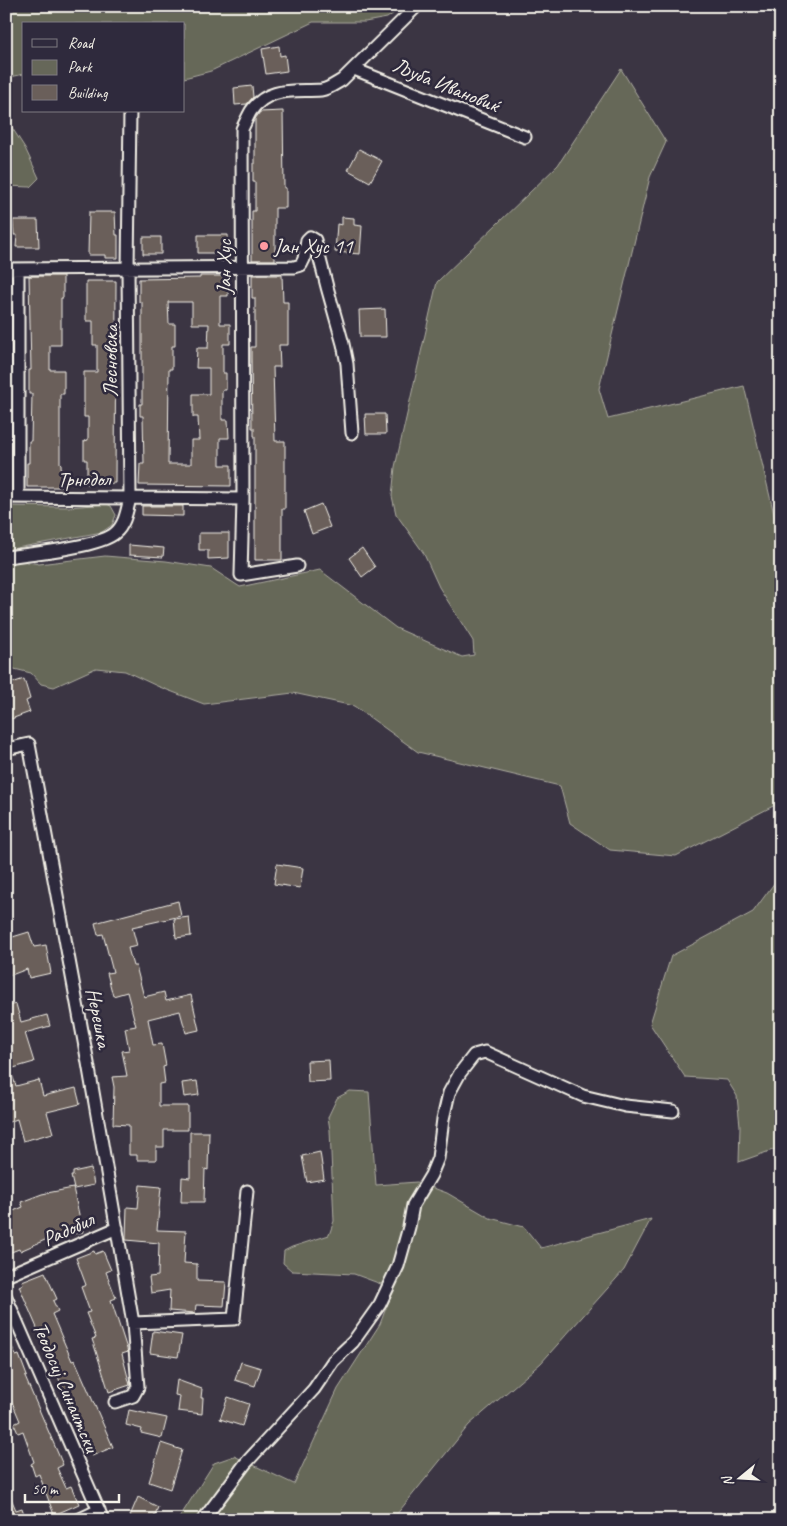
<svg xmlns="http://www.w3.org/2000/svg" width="787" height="1526" font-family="Caveat,sans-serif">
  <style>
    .green { fill: #666759; stroke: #adaca0 }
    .building { fill: #6a5f5a; stroke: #f4f1e8; fill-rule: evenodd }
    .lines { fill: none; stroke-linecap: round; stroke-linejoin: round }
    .minor-casing { stroke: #f4f1e8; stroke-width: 15 }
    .minor { stroke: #2f2a3d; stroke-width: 11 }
    .poi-dot { fill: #ff9aa2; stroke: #2f2a3d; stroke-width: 2 }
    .labels { text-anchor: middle; stroke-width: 5; stroke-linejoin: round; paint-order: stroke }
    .street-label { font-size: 21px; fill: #f4f1e8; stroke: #2f2a3d }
    .poi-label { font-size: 21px; fill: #f4f1e8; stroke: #2f2a3d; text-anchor: start }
  </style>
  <rect width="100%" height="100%" fill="#3b3543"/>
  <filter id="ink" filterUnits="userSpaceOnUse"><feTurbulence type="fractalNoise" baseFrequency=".02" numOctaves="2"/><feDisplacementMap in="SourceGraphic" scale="10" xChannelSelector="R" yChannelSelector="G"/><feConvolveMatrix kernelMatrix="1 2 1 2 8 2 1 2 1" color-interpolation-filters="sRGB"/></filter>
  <g filter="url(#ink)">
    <path class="green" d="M6 6H404L387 18 365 22H313L211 71 184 78V24H24V74L6 78Z
      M621 69 666 142 650 177 599 389 608 419 744 386 781 544V802L676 856 610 850 570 823 560 786 418 752 354 706 293 693 204 704 157 686 125 671 96 668 54 687 41 684 31 673 6 667V558L39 564 105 556 166 561 211 568 240 587 320 570 396 628 462 657 474 655 473 641 439 587 423 552 396 514 392 496 395 467 437 282 558 165Z
      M6 111 9 123 25 148 39 178 30 187 6 186Z
      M107 504 111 506 116 515 112 525 102 532 6 550V506L68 507Z
      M781 874V1147L739 1162 740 1126 737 1096 727 1080 685 1077 650 1024 671 956 753 912Z
      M350 1091 369 1092 376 1185 417 1182 447 1193 490 1218 524 1227 541 1248 651 1219 624 1270 541 1363 469 1425 392 1520H178L214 1463 234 1456 294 1484 338 1389 380 1324 389 1300 381 1284 354 1274 292 1271 283 1263 284 1251 292 1247 329 1235 334 1221 330 1130 328 1117 337 1098Z"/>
    <path class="building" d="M279 46 280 56 285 55 287 71 266 74 262 49Z
      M252 86 253 97 247 104 235 105 234 88Z
      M283 111 284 188H286V208H275V260H252V211H255V182H253V164H255V119L260 112Z
      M359 149 382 161 370 182 348 170Z
      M89 212H115L116 235H118V258H105V255H88Z
      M342 217 354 218V225L362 226 360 254 335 252 337 224 342 225Z
      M13 220H38L39 247H16L17 235H14Z
      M198 235H228L229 253H198Z
      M143 237H161V254H143Z
      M252 275H282L283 302H288V345H279L280 367H273L275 441H285V509H282V560H255V436H254V428H252L251 357V347H255V298H252Z
      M29 276H63V298H61V345H50V370H64V394H60V463L61 464 62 487H27V463H29V441H31L32 394H29V370H31Z
      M200 276H228V296H220V324H230V344H223V373H226V390H222V420H228L229 438H220V465H231V486L139 485 140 464H144L143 416H140V404H142V302H139V279L200 278ZM168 302H192V324H209L208 348H197L196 368H209V394H193V417H198L199 440H191V464H168L169 369H172V346H175V324H169Z
      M86 281H116L115 483 87 484V460H84V441L88 440V417H84V372H97V345H93V321H86Z
      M385 309 386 337H360L359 310Z
      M365 414H385L386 434H366Z
      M321 504 330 527 312 534 304 511Z
      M142 506H183V516L142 515Z
      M199 533H229V558L208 559V550H199Z
      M129 545 164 548 163 557 129 555Z
      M362 548 375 567 362 577 349 558Z
      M24 679 30 699 26 701 30 712 11 719 6 705V685Z
      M277 864 303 868 300 888 274 884Z
      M178 901 181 916 132 927 137 946 128 948 133 966H136L144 997 164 992 166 1001 191 995 199 1030 186 1033 180 1011 148 1019 153 1045 162 1044 166 1066 163 1067 165 1083 159 1084V1106H188V1130H164V1147H156V1160H137V1155H129V1125L113 1124 114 1087 112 1077 127 1076 122 1051 129 1050 125 1028 136 1026 127 992 113 996 107 973 113 972 103 934 98 935 95 923Z
      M189 917 191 936 176 938 174 919Z
      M29 932 34 947 46 945 51 973 29 978 27 969 6 977V939Z
      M16 1004 21 1022 47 1015 50 1026 25 1033 34 1062 10 1069 16 1086 39 1080 43 1096 76 1088 80 1104 47 1112 53 1133 23 1141 17 1119 6 1123V1007Z
      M329 1060 330 1081 308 1082 307 1061Z
      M197 1081 199 1095 184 1097 182 1083Z
      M190 1132H209L208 1170 205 1169 204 1202H181L182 1177 190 1178Z
      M320 1152 324 1179 307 1182 302 1156Z
      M91 1168 94 1185 74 1189 71 1176H73V1172Z
      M140 1185 161 1187 157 1230 186 1231 184 1263 197 1264V1281L226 1282 224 1306 196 1305 195 1313 169 1311 170 1290 151 1293 149 1277 158 1276 159 1243 126 1240V1237L127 1207 138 1208Z
      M73 1188 83 1232 45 1240 20 1251 19 1249 6 1254V1214L23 1207 21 1202 42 1194Z
      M94 1251 95 1254 103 1251 111 1270 106 1272 116 1298 111 1300 128 1352 122 1354 130 1385 109 1392 92 1339 96 1338 86 1313 90 1312 81 1287 86 1285 76 1258Z
      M45 1272 57 1299 53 1301 58 1311 52 1314 72 1361 75 1360 113 1447 92 1456 19 1286 23 1284 22 1281Z
      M153 1331 182 1335 178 1357 150 1353Z
      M7 1334 16 1356 19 1355 27 1376 25 1377 63 1465 57 1468 66 1488 71 1486 79 1504 54 1515 39 1474 35 1476 31 1464 34 1462 23 1431 18 1433 14 1424 20 1421 6 1388Z
      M241 1362 261 1368 255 1386 235 1380Z
      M177 1380 202 1389 201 1398H203L202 1414 178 1411 180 1396 175 1395Z
      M228 1397 249 1404 242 1426 220 1419Z
      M129 1410 167 1418 162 1438 141 1433 142 1429 126 1425Z
      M161 1443 182 1450 170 1489 149 1482Z
      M6 1487 16 1510 22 1508 26 1520H6Z
      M138 1497 158 1507 153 1520H137L130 1516Z"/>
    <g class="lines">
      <g class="minor-casing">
        <path id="minor" d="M354 69 525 137
          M130 111 128 269 130 498 243 499
          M6 269 294 267 301 265 304 259 307 240 310 237 315 240 327 287 343 344 347 364 352 433
          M18 269V497
          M6 497 130 498C127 510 125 525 115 533 100 547 29 554 6 557
          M297 566 241 575 243 499 242 129C245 123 248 116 251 111 268 86 295 92 321 90 329 89 335 84 342 80L417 6
          M6 749 29 744 88 1063 133 1323 138 1387 133 1396 115 1402
          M6 1276 117 1228
          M6 1297 103 1520
          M133 1323 234 1319 247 1191
          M78 1520 99 1510
          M203 1520 245 1464 314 1389 333 1361 353 1342 380 1304 398 1266 409 1227 413 1205 431 1175 438 1158 443 1119 449 1093 460 1073 474 1055 485 1052 583 1096 625 1106 673 1111"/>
      </g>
      <use href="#minor" class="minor"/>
    </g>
  </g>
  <circle class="poi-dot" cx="264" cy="246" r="5"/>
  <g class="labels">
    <g class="street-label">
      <text transform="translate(446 85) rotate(22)" y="7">Љуба Ивановиќ</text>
      <text transform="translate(224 267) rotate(-90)" y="7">Јан Хус</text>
      <text transform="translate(110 361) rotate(-90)" y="7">Лесновска</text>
      <text x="84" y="486">Трнодол</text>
      <text transform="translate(99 1018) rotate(79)" y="7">Нерешка</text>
      <text transform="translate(68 1229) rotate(-24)" y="7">Радобил</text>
      <text transform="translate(66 1387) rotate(67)" y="7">Теодосиј Синаитски</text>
    </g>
    <g class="poi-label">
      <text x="274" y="253">Јан Хус 11</text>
    </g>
  </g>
  <rect width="787" height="1526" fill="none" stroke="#2f2a3d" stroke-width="25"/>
  <rect x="12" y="12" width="762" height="1501" fill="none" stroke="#f4f1e8" stroke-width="2" filter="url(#ink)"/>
  <rect x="22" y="22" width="162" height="90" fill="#2f2a3d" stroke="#7e7a81"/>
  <rect x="32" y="39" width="25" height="8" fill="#2f2a3d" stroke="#7e7a81"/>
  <text x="68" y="48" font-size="15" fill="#f4f1e8">Road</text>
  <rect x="32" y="60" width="25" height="15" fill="#666759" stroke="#7e7a81"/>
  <text x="68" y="72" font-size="15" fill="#f4f1e8">Park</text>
  <rect x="32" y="85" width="25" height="15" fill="#6a5f5a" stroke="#7e7a81"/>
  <text x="68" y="98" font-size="15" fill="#f4f1e8">Building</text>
  <g transform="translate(740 1478) rotate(252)" stroke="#2f2a3d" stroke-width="4" paint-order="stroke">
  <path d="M0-4L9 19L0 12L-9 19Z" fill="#f4f1e8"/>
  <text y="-8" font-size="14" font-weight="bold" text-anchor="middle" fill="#f4f1e8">N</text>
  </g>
  <path d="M25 1494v8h94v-8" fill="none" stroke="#f4f1e8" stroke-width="2.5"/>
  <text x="32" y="1494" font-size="15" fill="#f4f1e8" stroke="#2f2a3d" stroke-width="4" paint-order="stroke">50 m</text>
</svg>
